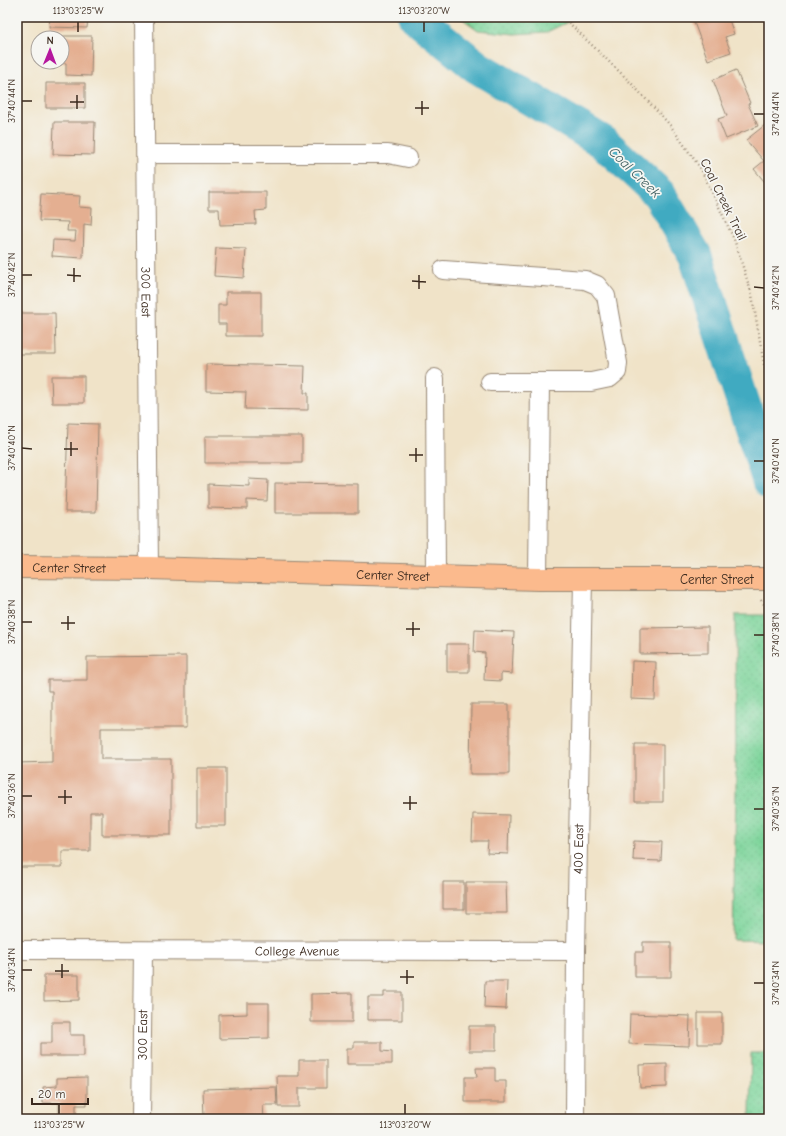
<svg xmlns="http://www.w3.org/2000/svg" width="786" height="1136" font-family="'Comic Neue',sans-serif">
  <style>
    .park { fill: url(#park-dots); stroke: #5b7f5c }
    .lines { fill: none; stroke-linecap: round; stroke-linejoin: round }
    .river { stroke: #41aac1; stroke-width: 34 }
    .building { fill: #e4af91 }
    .street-casing { stroke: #968673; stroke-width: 20 }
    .primary-casing { stroke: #968673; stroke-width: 24 }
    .path { stroke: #968673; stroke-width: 2.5; stroke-dasharray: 1 3; stroke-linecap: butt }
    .street { stroke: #fff; stroke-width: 18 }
    .primary { stroke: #fbba8d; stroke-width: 22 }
    .ticks { fill: none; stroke: #3b2a1e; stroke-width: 1.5 }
    .labels { text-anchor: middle; stroke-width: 3.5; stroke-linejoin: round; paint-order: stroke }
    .street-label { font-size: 13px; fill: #3b2a1e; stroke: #f6f6f2 }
    .water-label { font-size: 14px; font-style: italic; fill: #3d5d5f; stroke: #f6f6f2 }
    .neatline { fill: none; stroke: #3b2a1e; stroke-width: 1.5 }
    .ticks-label { font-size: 10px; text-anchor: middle; fill: #3b2a1e }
  </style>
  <defs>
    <pattern id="park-dots" width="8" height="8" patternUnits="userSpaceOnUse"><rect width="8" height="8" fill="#7bd49a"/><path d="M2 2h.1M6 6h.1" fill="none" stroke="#6bb684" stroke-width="1.8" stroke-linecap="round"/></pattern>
  </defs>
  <rect width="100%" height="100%" fill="#f6f6f2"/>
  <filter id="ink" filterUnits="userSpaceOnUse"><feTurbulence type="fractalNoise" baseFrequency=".025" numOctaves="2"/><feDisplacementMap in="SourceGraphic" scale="8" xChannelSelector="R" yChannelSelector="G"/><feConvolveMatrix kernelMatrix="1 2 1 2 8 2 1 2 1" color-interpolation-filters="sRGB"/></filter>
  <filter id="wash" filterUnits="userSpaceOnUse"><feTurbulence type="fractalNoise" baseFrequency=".012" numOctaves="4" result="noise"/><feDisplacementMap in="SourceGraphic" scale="16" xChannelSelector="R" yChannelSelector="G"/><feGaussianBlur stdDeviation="0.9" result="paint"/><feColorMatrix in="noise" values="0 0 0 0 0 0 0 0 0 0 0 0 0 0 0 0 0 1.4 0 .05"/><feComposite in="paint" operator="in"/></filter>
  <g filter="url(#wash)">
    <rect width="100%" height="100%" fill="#f0e3c8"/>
    <path class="park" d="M460 17H578L547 32 514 34 478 30Z
      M735 615H769V941L733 940 736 791Z
      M751 1053H769V1119H750Z"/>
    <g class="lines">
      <path class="river" d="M415 17 477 67 603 142 659 194 695 255 769 482"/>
    </g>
    <g id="blocks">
      <path class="building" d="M50 17H88L87 28 49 27Z
        M692 17H720L721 18 728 17 734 34 725 37 731 52 708 60Z
        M50 36H92L91 76 66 75V63H62V38H50Z
        M736 70 750 103 748 104 758 126 726 139 718 119 727 116 713 80Z
        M46 83H85V108H46Z
        M54 122H95L94 155 53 154Z
        M765 125 769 129V187L754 169 764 161 746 140Z
        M209 192H266V210L255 211 256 224 220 225 219 209H209Z
        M41 194 80 196 79 207 92 208 91 225 84 224 83 258 52 256 53 240 75 241 76 231H67L68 222 39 221Z
        M216 248 246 249 244 278 214 276Z
        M226 292H261V336H226V324H218V305H226Z
        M17 313H55L56 354H17Z
        M206 364 305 366 304 393H308V410L245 409 246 392 206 391Z
        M51 376H84V403H52Z
        M68 423 98 424 96 512H65Z
        M205 436H302V463H205Z
        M249 479 268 480 267 501 247 500V509L208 508V484L249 486Z
        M275 483 358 484V513H275Z
        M708 627V653L640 654V628Z
        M475 630 514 632 512 674 501 673V681L484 680 485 653 474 652Z
        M447 644H469V672H447Z
        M186 656V728H101V759H171V835H102V812H90V851H62V867H20V822H17V763L52 762V691H48V680H87V657Z
        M632 661 656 662 655 700 631 699Z
        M471 704H509V774H470Z
        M635 744H663V802H635Z
        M197 768H226V826H197Z
        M473 814 509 815 508 854 487 853 488 841H472Z
        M634 841 662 842 661 861 633 860Z
        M443 882H464V909H443Z
        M466 882H506L507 913H466Z
        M643 942H671V977H635V952H643Z
        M44 975H79V1000L44 1001Z
        M485 981H507L506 1009 484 1008Z
        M384 992H402V1020H368V997H384Z
        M352 993V1022H311V994Z
        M247 1003H269V1038L219 1039V1015L247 1014Z
        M698 1013H722V1044H698Z
        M630 1014 690 1016 689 1046 629 1044Z
        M52 1022H70V1035H84V1056H40V1043H52Z
        M469 1026H496V1051H469Z
        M354 1042H382V1051L392 1052V1064H347V1048H354Z
        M299 1060H326V1088H299V1107H278L277 1076H299Z
        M667 1064V1087L640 1088 639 1065Z
        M476 1068H495V1081H506V1102H465V1077H477Z
        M87 1077V1105H76V1115H59V1103H43V1087L57 1086V1078Z
        M276 1087 277 1105H263L264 1119H204L203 1089Z"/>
    </g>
  </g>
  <g filter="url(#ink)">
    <use href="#blocks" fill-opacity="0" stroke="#968673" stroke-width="1"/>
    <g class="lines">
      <g class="street-casing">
        <g id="street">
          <path id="s1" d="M144 17 149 568"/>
          <path d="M146 154H388L408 158"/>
          <path d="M443 270 585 280 597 285 606 296 618 363 617 372 610 378 591 382H490"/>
          <path d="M435 378 436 576"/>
          <path d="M538 579 540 382"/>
          <path id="s2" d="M17 950 576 951"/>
          <path id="s3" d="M141 1119 143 951"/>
          <path id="s4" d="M575 1119 576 951 583 579"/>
        </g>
      </g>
      <g class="primary-casing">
        <g id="primary">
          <path id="s5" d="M17 567 149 568 538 579H769"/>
        </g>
      </g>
      <path class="path" d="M563 17 630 82 670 125 701 169 734 239 752 295 766 376 769 389
        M761 600 769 612"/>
      <use href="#street" class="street"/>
      <use href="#primary" class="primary"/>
    </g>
  </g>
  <path class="ticks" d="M78 32V22M424 32V22M22 101H32M70 102H84M415 108H429M77 109V95M754 114H764M422 115V101M22 275H32M67 275 81 276M412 281 426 282M74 282V268M754 287 764 288M419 289V275M22 448 32 449M64 449H78M409 455H423M71 456V442M754 461H764M416 462V448M22 622H32M61 623H75M406 629H420M68 630V616M754 635H764M413 636V622M22 796H32M58 797H72M403 803H417M65 804V790M754 809H764M410 810V796M22 970H32M55 971H69M400 977H414M62 978V964M754 983H764M407 984V970M59 1114V1104M405 1114V1104"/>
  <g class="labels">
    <g class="street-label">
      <text transform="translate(724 199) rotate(64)" y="5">Coal Creek Trail</text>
      <text dy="5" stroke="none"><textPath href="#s1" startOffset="275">300 East</textPath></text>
      <text dy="5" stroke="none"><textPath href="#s5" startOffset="52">Center Street</textPath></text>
      <text dy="5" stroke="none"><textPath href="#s5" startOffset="376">Center Street</textPath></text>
      <text dy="5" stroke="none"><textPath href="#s5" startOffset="700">Center Street</textPath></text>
      <text dy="5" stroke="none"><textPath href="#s4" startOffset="270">400 East</textPath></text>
      <text dy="5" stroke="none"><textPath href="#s2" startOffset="280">College Avenue</textPath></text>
      <text dy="5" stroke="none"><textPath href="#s3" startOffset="84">300 East</textPath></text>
    </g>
    <g class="water-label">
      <text transform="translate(635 172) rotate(44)" y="5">Coal Creek</text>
    </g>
  </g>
  <rect width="786" height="1136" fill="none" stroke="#f6f6f2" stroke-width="44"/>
  <g transform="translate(50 50) rotate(1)"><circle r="19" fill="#f6f6f2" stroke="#aba49d"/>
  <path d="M0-3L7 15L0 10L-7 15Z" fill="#b5179e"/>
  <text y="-6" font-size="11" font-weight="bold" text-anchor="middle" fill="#3b2a1e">N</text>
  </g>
  <path d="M32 1098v6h56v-6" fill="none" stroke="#3b2a1e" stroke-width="2"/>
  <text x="38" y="1098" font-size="12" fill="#3b2a1e" stroke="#f6f6f2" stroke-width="3" paint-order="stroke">20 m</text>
  <rect x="22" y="22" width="742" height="1092" class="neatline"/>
  <g class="ticks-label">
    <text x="78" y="14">113°03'25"W</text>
    <text x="424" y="14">113°03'20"W</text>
    <text transform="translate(11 101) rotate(-90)" y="4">37°40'44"N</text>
    <text transform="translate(775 114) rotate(-90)" y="4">37°40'44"N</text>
    <text transform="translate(11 275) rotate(-90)" y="4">37°40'42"N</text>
    <text transform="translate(775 288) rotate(-90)" y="4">37°40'42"N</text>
    <text transform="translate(11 448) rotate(-90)" y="4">37°40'40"N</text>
    <text transform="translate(775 461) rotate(-90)" y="4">37°40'40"N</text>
    <text transform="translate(11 622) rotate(-90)" y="4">37°40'38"N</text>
    <text transform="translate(775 635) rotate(-90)" y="4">37°40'38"N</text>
    <text transform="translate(11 796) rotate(-90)" y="4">37°40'36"N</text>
    <text transform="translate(775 809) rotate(-90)" y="4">37°40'36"N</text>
    <text transform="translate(11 970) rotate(-90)" y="4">37°40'34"N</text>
    <text transform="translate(775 983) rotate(-90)" y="4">37°40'34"N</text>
    <text x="59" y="1128">113°03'25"W</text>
    <text x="405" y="1128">113°03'20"W</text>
  </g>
</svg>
